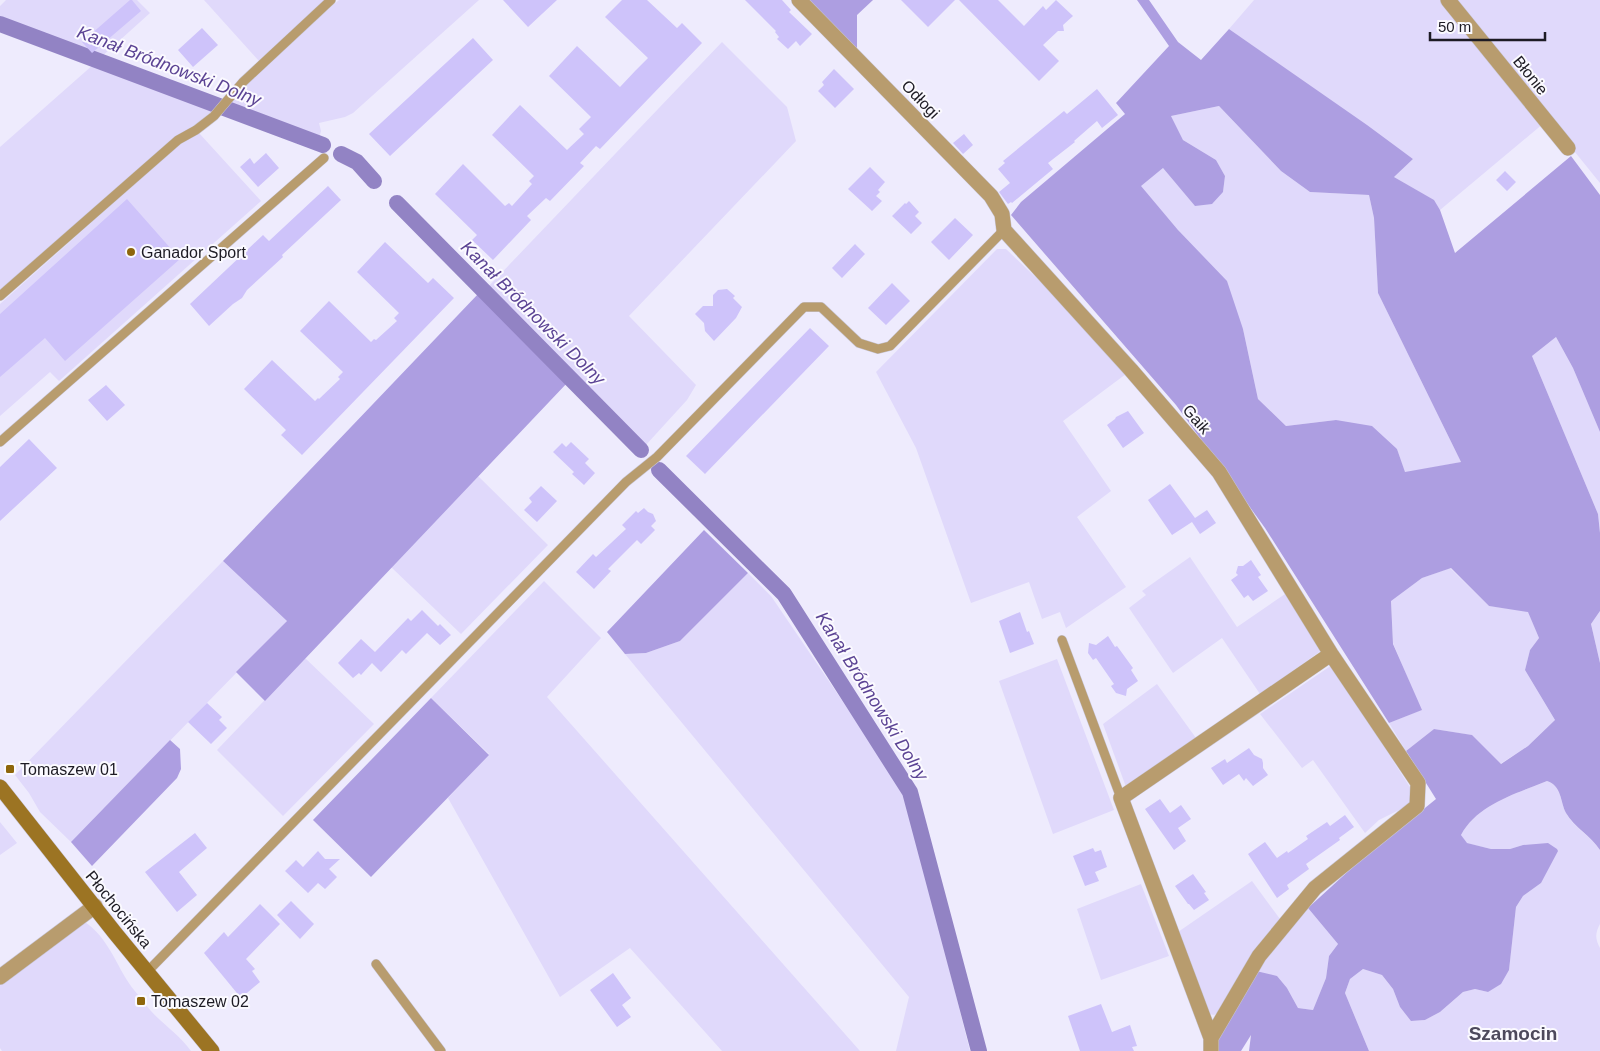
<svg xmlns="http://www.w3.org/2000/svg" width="1600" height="1051" font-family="Arial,sans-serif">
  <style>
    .green { fill: #e0d9fb }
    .forest { fill: #ad9ee1; fill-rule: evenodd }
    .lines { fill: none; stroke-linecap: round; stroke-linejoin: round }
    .canal { stroke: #9283c4; stroke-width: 16 }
    .building { fill: #cec3fa }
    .lane-casing { stroke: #c8c6d6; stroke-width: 10 }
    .street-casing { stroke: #c8c6d6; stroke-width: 16 }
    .secondary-casing { stroke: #c8c6d6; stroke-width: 16 }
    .lane { stroke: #b89c6e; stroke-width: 9 }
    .street { stroke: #b89c6e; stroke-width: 15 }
    .secondary { stroke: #9c7423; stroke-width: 15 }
    .poi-dot { fill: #8e660b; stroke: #fbfaff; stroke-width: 2 }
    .labels { text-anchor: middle; stroke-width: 4; stroke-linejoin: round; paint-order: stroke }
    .street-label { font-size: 16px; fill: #1d1b24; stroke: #fbfaff }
    .poi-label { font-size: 16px; fill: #1d1b24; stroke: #fbfaff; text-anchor: start }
    .water-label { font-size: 18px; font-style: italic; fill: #5b4394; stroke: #fbfaff }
    .quarter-label { font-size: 19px; font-weight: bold; fill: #4d495c; stroke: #fbfaff }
  </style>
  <rect width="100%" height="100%" fill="#eeebfd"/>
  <path class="green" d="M6 0H137L150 13 99 59 0 20V6Z
    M204 0H326L259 61Z
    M339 0H479L353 113 345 117 319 123 321 131 319 138 229 104 238 95 249 80Z
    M1254 0H1443L1544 123 1440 210 1433 200 1394 177 1413 159 1229 29Z
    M1452 0H1600V183Z
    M722 42 787 107 796 141 629 316 696 385 687 400 645 446 575 373 488 287Z
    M94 64 212 111 200 121 155 154 0 290V147Z
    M1219 106 1281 171 1310 192 1369 195 1374 218 1378 293 1461 462 1405 473 1397 449 1336 420 1286 426 1258 399 1243 329 1178 230 1140 186 1163 168 1195 205 1223 192 1225 176 1216 160 1183 140 1171 116Z
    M199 133 261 201 59 381 50 372 0 416V304L181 143Z
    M997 249H1006L1049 290 1126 374 1063 421 1111 491 1077 517 1126 587 1066 628 1060 612 1042 619 1029 582 971 603 916 448 876 372Z
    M1556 337 1573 368 1600 432V533L1598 514 1532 356Z
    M478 476 548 545 461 634 391 567Z
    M1190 557 1237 627 1288 592 1322 650 1260 694 1222 638 1173 673 1129 608 1146 595 1142 591Z
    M223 561 287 621 71 842 40 812 29 793 15 775Z
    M1450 568 1489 606 1528 611 1539 638 1530 650 1525 670 1555 720 1528 746 1500 764 1471 735 1434 729 1406 751 1389 723 1421 710 1393 643 1391 600 1422 578Z
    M748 573 771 596 905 793 970 1051H896L909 997 625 654 646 653 680 641Z
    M544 581 601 638 547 697 860 1051H722L630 948 560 997 448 798 489 754 431 698Z
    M1600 611V663L1591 624Z
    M305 658 374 724 283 816 217 750Z
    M1057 659 1114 810 1053 834 999 681Z
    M1332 665 1413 792 1409 805 1379 820 1365 833 1313 760 1302 768 1260 714Z
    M1157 684 1196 738 1126 787 1103 724Z
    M1547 781C1562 786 1560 801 1566 813 1574 828 1591 836 1600 850V924C1595 933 1595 939 1600 948V1051H1369L1345 993 1350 979 1363 969 1382 975 1393 989 1400 1007 1412 1021 1425 1020 1440 1012 1463 992 1475 989 1488 992 1509 969 1516 907 1523 896 1541 883 1523 845 1510 849H1491L1466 843 1461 835C1478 804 1516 794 1547 781Z
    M0 822 17 843 0 855Z
    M1252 881 1280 919 1221 1010 1214 1015 1209 1014 1178 932Z
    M1141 884 1169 956 1101 980 1077 909Z
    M1308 908 1338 944 1329 956 1326 978 1313 1010 1298 1008 1287 988 1256 971Z
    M85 922C105 936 113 956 125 977 129 984 134 990 139 996L136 998 142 1006 146 1005C159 1022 178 1033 191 1051H2L0 1048V984Z"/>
  <path class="forest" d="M805 0H873L857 15V48L855 51Z
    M1137 0H1149L1178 42 1201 60 1229 29 1367 125 1413 159 1394 177 1434 200 1440 210 1455 253 1571 156 1600 195V432L1573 368 1556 337 1532 356 1598 514 1600 533V611L1591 624 1600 663V850C1591 836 1574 827 1566 813 1560 801 1562 786 1547 781 1516 794 1478 804 1461 835L1467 843 1491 849H1510L1523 845 1548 843 1557 849 1558 851 1541 883 1523 896 1516 907 1509 970 1501 984 1488 992 1475 989 1463 992 1440 1012 1425 1020 1411 1021 1400 1007 1393 989 1382 975 1363 969 1350 979 1345 993 1369 1051H1249L1251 1035 1241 1051H1216L1214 1042 1256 971 1277 976 1287 988 1298 1008 1313 1010 1326 978 1329 956 1338 944 1308 908 1355 865 1436 799 1406 751 1434 729 1472 735 1501 764 1528 746 1555 720 1525 670 1530 650 1539 638 1528 612 1489 606 1451 568 1422 578 1391 601 1393 644 1422 710 1389 723 1265 528 1176 405 1011 215 1021 202 1125 114 1116 103 1169 46ZM1219 106 1281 171 1310 192 1369 195 1374 218 1378 293 1461 462 1405 472 1397 449 1372 426 1336 420 1286 426 1258 399 1243 329 1227 281 1178 230 1141 186 1163 168 1195 206 1212 204 1223 192 1225 176 1216 160 1183 140 1171 116Z
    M479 293 568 382 265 701 236 672 287 621 223 561Z
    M704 530 748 573 680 641 646 653 625 654 607 632Z
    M431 698 489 755 371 877 313 820Z
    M170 740 180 749 181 769 177 778 92 866 71 842Z"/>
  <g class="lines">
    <path class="canal" d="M0 24 323 145
      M341 154 357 162 374 181
      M397 203 641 450
      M659 470 784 594 910 792 979 1051"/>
  </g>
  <path class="building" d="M130 0H132L141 11 92 53 82 42Z
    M503 0H557L528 27Z
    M622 0H647L677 28 682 23 702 43 600 149 596 146 580 163 584 166 550 201 546 198 527 216 531 220 493 260 472 240 477 235 435 194 463 164 505 206 509 203 512 206 532 184 529 181 534 176 492 135 520 105 567 150 584 134 579 129 591 117 549 76 577 46 620 87 636 70 648 58 605 17Z
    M745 0H782L791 10 789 12 812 34 800 46 796 41 788 49 777 39 779 37 775 32 776 31Z
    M901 0H955L928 27Z
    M959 0H998L1024 26 1043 6 1046 10 1056 0 1073 16 1063 25 1064 31H1058L1043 45 1059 61 1039 81Z
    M202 28 218 45 193 67 178 50Z
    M473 38 493 60 390 156 369 134Z
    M834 69 854 89 835 108 818 91 824 85 822 82Z
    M1097 89 1118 115 1102 128 1097 121 1074 141 1075 142 1048 163 1053 169 1012 203 1011 202 1008 204 999 192 1010 183 998 169 1005 163 1003 161 1064 111 1067 114Z
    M964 134 973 145 963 154 953 143Z
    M266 153 279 168 258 187 240 167 250 158 254 164Z
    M870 167 885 182 878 190 880 192 876 196 882 201 872 211 848 189Z
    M1505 171 1516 182 1507 191 1496 180Z
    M328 186 341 200 282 255 283 257 247 290 242 298 233 304 209 326 190 304 263 235 269 241Z
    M127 199 180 259 65 361 45 338 0 377V314Z
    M909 201 919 212 915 216 922 223 911 234 892 216 905 203 906 204Z
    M955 218 973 235 949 260 931 242Z
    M385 242 428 283 433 278 454 298 302 455 281 435 286 430 244 389 272 360 315 401 318 398 319 399 340 379 338 377 343 372 300 331 329 301 371 342 374 339 376 340 397 321 394 318 399 313 357 272Z
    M855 244 865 254 842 278 832 268Z
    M892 283 910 301 886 325 868 308Z
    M727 289 735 296 733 298 742 307 736 318 714 341 705 331 704 323 695 314 703 306H713V295L718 290Z
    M810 328 829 346 705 474 686 456Z
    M106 385 125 405 107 421 88 400Z
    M1128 411 1144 433 1123 448 1107 425 1115 419 1116 417Z
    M29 439 57 468 0 521V467Z
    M571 442 589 459 585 463 595 473 584 485 572 474 574 472 553 452 562 443 566 447Z
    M1170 484 1195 518 1207 510 1216 523 1200 534 1192 522 1172 535 1148 500Z
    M541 486 557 501 537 522 524 510 532 502 529 498Z
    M644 508 648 512 653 514 656 521 651 526 655 530 641 544 637 540 608 569 611 571 594 589 576 572 593 554 596 557 626 529 622 525 636 511 638 513Z
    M1251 560 1261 575 1258 577 1268 591 1253 601 1248 595 1244 598 1231 580 1238 575 1236 573 1238 566H1243Z
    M422 610 438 626 440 624 451 635 440 645 427 633 406 654 402 650 381 672 372 663 361 675 359 673 353 678 338 663 361 639 375 652 408 618 411 621Z
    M1020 612 1027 632 1029 631 1034 644 1010 653 999 621Z
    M1108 636 1115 647 1117 646 1133 668 1131 670 1138 681 1127 689 1126 696 1116 693 1111 686 1114 684 1096 658 1093 660 1088 653 1089 643 1096 645Z
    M207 703 222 717 219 720 227 728 211 744 188 722Z
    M1249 748 1254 755 1262 759 1263 763V768L1268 775 1253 786 1246 778 1244 781 1239 774 1223 785 1211 768 1225 759 1227 763Z
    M1160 799 1170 813 1181 805 1191 819 1178 828 1186 841 1174 850 1145 809Z
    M1345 815 1354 827 1339 838 1340 840 1306 864 1309 869 1287 885 1289 889 1277 898 1248 854 1265 842 1277 858 1287 851 1288 853 1308 839 1306 836 1327 822 1330 826Z
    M195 833 207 848 179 872 197 895 177 912 145 872Z
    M1093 848 1095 852 1101 850 1107 867 1095 872 1099 881 1085 886 1073 856Z
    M318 851 325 859H340L329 869 337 877 325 889 318 883 308 893 285 871 296 860 303 867Z
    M1193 874 1206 892 1204 893 1209 900 1194 910 1189 904H1188L1175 886Z
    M291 901 314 924 300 939 277 915Z
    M260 904 280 924 246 959 255 969 252 971 260 982 241 998 204 953 224 932 228 937Z
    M613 973 631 998 622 1005 631 1017 617 1027 590 990Z
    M1101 1004 1112 1032 1130 1025 1137 1046 1132 1047 1134 1051H1080L1068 1016Z"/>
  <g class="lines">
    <g class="lane-casing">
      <path id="lane" d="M0 296 178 140 196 130 214 116 243 82 331 0
        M0 442 324 158
        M1062 640 1121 798
        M376 964 441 1051
        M147 972 626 482 657 457 804 307H821L859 343 878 349 890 346 1004 230"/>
    </g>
    <g class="street-casing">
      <path id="street" d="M799 0 991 196 1002 214 1004 230 1131 370 1219 472 1331 654 1418 783 1417 806 1315 888 1259 956 1211 1038
        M1448 0 1568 148
        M0 977 95 906
        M1211 1051V1038L1121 798 1331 654"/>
    </g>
    <g class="secondary-casing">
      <path id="secondary" d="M0 787 115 933 212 1051"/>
    </g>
    <use href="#lane" class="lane"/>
    <use href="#street" class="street"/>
    <use href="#secondary" class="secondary"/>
  </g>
  <g class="poi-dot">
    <circle cx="131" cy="252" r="5"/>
    <rect x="5" y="764" width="10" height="10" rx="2.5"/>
    <rect x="136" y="996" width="10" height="10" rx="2.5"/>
  </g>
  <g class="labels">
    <g class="street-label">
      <text transform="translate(1531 75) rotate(51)" y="6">Błonie</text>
      <text transform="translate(921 99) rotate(46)" y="6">Odłogi</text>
      <text transform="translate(1197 419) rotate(49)" y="6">Gaik</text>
      <text transform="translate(119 909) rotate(51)" y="6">Płochocińska</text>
    </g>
    <g class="poi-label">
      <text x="141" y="258">Ganador Sport</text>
      <text x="20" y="775">Tomaszew 01</text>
      <text x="151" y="1007">Tomaszew 02</text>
    </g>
    <g class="water-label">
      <text transform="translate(169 66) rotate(21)" y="6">Kanał Bródnowski Dolny</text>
      <text transform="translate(533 313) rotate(45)" y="6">Kanał Bródnowski Dolny</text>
      <text transform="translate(872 696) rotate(58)" y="6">Kanał Bródnowski Dolny</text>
    </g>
    <g class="quarter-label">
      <text x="1513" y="1040">Szamocin</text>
    </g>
  </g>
  <path d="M1430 32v8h115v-8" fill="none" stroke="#1d1b24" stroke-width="2.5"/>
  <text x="1438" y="32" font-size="15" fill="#1d1b24" stroke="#fbfaff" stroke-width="4" paint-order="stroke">50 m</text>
</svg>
